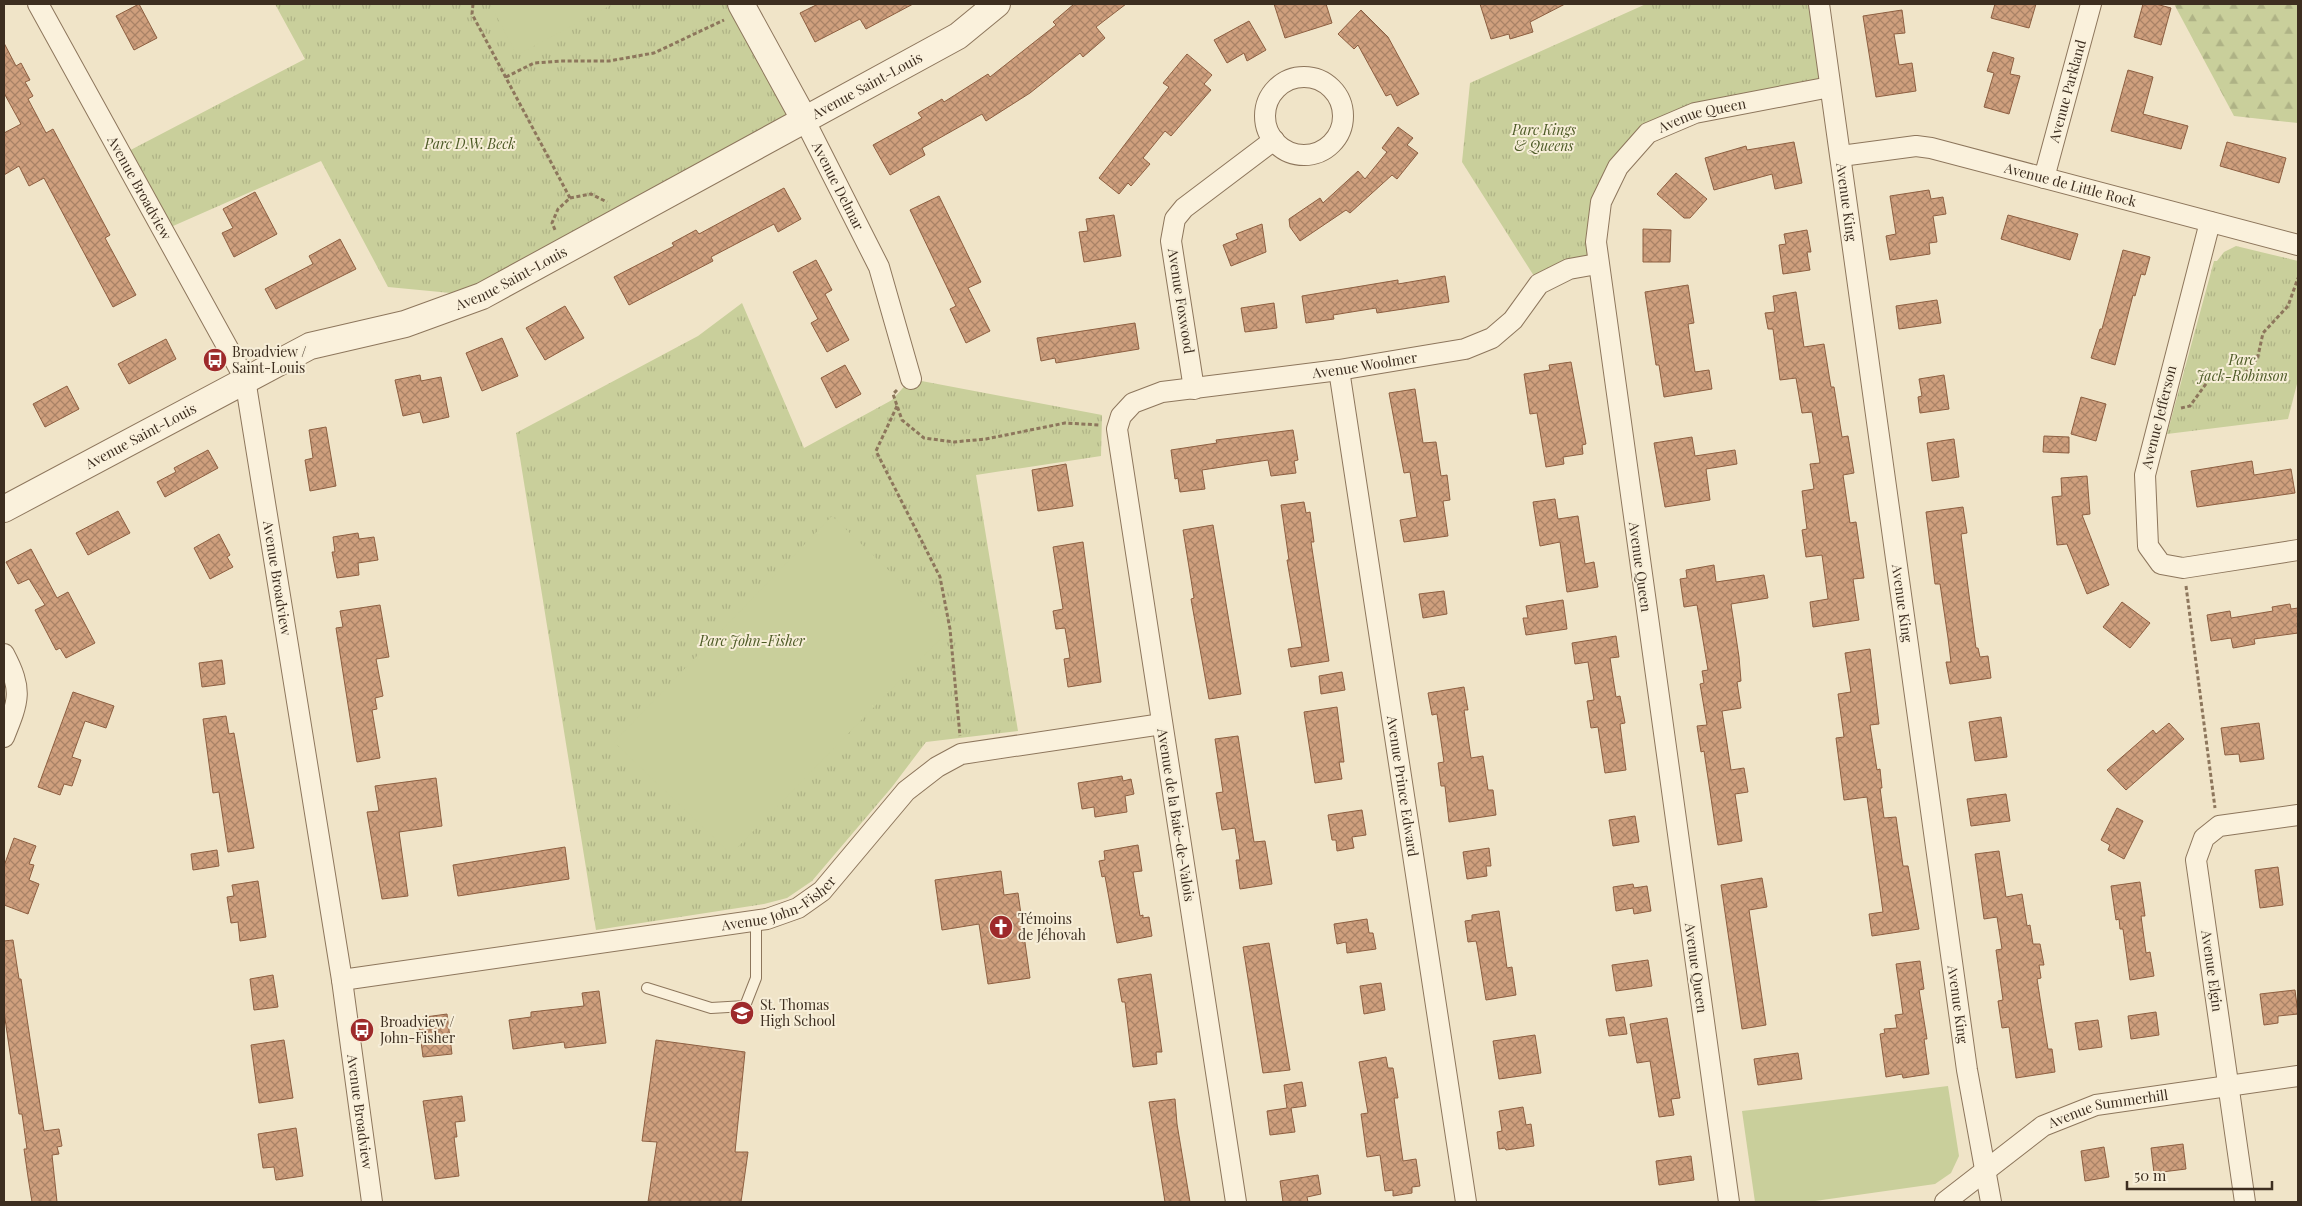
<svg xmlns="http://www.w3.org/2000/svg" width="2302" height="1206" font-family="'Playfair Display',serif">
  <style>
    .forest { fill: url(#forest-firs) }
    .park { fill: url(#park-tufts) }
    .garden { fill: #c9cf9b }
    .building { fill: url(#building-cross-hatch); stroke: #8d5f41 }
    .lines { fill: none; stroke-linecap: round; stroke-linejoin: round }
    .service-casing { stroke: #8d765c; stroke-width: 12 }
    .minor-casing { stroke: #8d765c; stroke-width: 22 }
    .tertiary-casing { stroke: #8d765c; stroke-width: 28 }
    .path { stroke: #8d765c; stroke-width: 3; stroke-dasharray: 4 2.5; stroke-linecap: butt }
    .service { stroke: #faf1dc; stroke-width: 10 }
    .minor { stroke: #faf1dc; stroke-width: 20 }
    .tertiary { stroke: #faf1dc; stroke-width: 26 }
    .labels { text-anchor: middle; stroke-width: 4; stroke-linejoin: round; paint-order: stroke }
    .street-label { font-size: 14px; fill: #3d2e20; stroke: #f7eed8 }
    .park-label { font-size: 14px; font-style: italic; fill: #4d5a26; stroke: #f7eed8 }
    .poi-label { font-size: 14px; fill: #3d2e20; stroke: #f7eed8; text-anchor: start }
  </style>
  <defs>
    <pattern id="forest-firs" width="22" height="20" patternUnits="userSpaceOnUse" patternTransform="scale(1.25)"><rect width="22" height="20" fill="#c9cf9b"/><path d="M5 1l3.5 6h-7zM16 11l3.5 6h-7z" fill="#aeb285"/></pattern>
    <pattern id="park-tufts" width="24" height="20" patternUnits="userSpaceOnUse" patternTransform="scale(1.25)"><rect width="24" height="20" fill="#c9cf9b"/><path d="M3 7l-1-3M5 7V3M7 7l1-3M15 17l-1-3M17 17v-4M19 17l1-3" fill="none" stroke="#aeb285"/></pattern>
    <pattern id="building-cross-hatch" width="8" height="8" patternUnits="userSpaceOnUse" patternTransform="scale(1.25)"><rect width="8" height="8" fill="#cf9f7d"/><path d="M0 0l8 8M0 8l8-8" fill="none" stroke="#a98266"/></pattern>
  </defs>
  <rect width="100%" height="100%" fill="#f0e4c8"/>
  <path class="forest" d="M2174 4H2298V123L2234 116Z"/>
  <path class="park" d="M275 4H741L804 119 482 296 388 287 321 161 164 230 121 155 305 59Z
    M1646 4H1819L1830 87 1648 133 1618 167 1597 264 1539 284 1462 162 1470 83Z
    M2236 246 2298 261V380L2288 419 2167 434 2214 261H2217L2224 252Z
    M742 303 804 448 892 400 911 379 1102 415 1101 456 976 475 1018 731 926 742 892 787 812 881 787 898 764 904 596 930 516 433 698 336Z"/>
  <path class="garden" d="M490 4H613L517 55Z
    M832 516 950 629 731 854 614 742Z
    M1948 1086 1959 1156 1951 1173 1935 1184 1808 1202H1755L1742 1111Z"/>
  <path class="building" d="M139 4 157 38 134 50 116 16Z
    M818 4H913L866 29 860 19 815 42 800 13Z
    M1074 4H1126L1096 27 1105 38 1083 57 1080 53 1030 93 986 121 982 114 922 148 925 155 890 175 873 145 922 118 918 113 942 99 944 102 988 74 990 77 1056 25 1053 22Z
    M1274 4H1326L1332 23 1285 38Z
    M1480 4H1565L1530 22 1533 32 1510 39 1509 34 1491 39Z
    M1995 4H2036L2029 28 1991 18Z
    M2143 4H2156L2171 8 2161 45 2134 37Z
    M1361 10 1388 37 1419 94 1397 106 1391 94 1386 96 1358 45 1354 49 1338 34Z
    M1902 10 1905 33 1894 34 1899 65 1912 63 1916 91 1876 97 1863 16Z
    M1249 21 1266 50 1247 61 1244 53 1227 63 1214 40Z
    M4 43 16 66 21 63 30 80 25 82 33 96 28 99 46 133 53 129 110 235 105 238 136 295 113 307 44 178 29 186 19 166 4 175V133L21 124 4 93Z
    M1993 52 2014 58 2010 74 2020 76 2009 114 1984 107 1994 73 1987 71Z
    M1187 54 1212 75 1204 84 1211 90 1171 136 1165 131 1143 158 1150 164 1131 186 1128 183 1119 194 1099 178 1169 87 1163 83Z
    M2128 70 2153 77 2143 114 2188 126 2181 149 2111 131Z
    M1398 127 1413 138 1407 145 1418 153 1397 179 1392 175 1350 213 1346 210 1300 241 1290 227 1289 219 1320 198 1323 203 1358 171 1365 179 1387 152 1382 148Z
    M1794 142 1802 183 1775 189 1772 174 1714 190 1705 158 1746 146 1747 150Z
    M2227 142 2286 158 2279 183 2220 166Z
    M1676 173 1707 199 1690 218H1684L1657 194Z
    M784 188 801 219 778 232 774 224 711 257 713 261 629 305 614 277 674 246 672 243 696 230 699 234Z
    M1929 190 1931 199 1943 197 1946 214 1933 216 1937 242 1929 243 1930 254 1890 260 1886 236 1896 234 1890 196Z
    M255 192 277 234 234 257 222 233 233 228 223 209Z
    M939 196 981 282 968 288 990 331 966 343 950 309 956 306 910 210Z
    M1114 215 1121 256 1084 262 1079 232 1088 231 1086 219Z
    M2008 215 2078 234 2070 260 2001 239Z
    M1262 224 1266 252 1231 266 1223 245 1238 239 1236 234Z
    M1643 229 1671 230 1670 262H1643Z
    M1807 230 1811 252H1807L1810 270 1783 274 1779 245 1786 244 1784 234Z
    M340 239 356 269 276 309 265 289 313 264 309 256Z
    M2123 250 2150 257 2145 275 2141 274 2135 296 2133 295 2115 365 2091 358 2100 329H2102Z
    M816 260 832 290 825 294 849 340 827 352 811 323 818 319 793 272Z
    M1445 276 1449 302 1377 313 1376 308 1333 315 1334 319 1306 323 1302 296 1398 280V284Z
    M1688 285 1694 323 1688 324 1695 372 1709 370 1712 389 1664 397 1659 365H1656L1645 292Z
    M1796 292 1804 347 1824 344 1831 387H1834L1842 437 1848 436 1854 473 1843 475 1850 523 1856 522 1864 578 1853 579 1859 620 1813 627 1810 602 1828 599 1822 555 1806 557 1802 530 1807 529 1802 491 1814 489 1810 464 1820 463 1812 412 1802 413 1796 378 1780 380 1773 329H1768L1765 313 1775 312 1773 296Z
    M1937 300 1941 323 1899 329 1896 306Z
    M1274 303 1277 328 1245 332 1241 308Z
    M565 306 584 338 545 360 526 328Z
    M1135 323 1139 349 1056 363 1055 358 1041 361 1037 338Z
    M502 338 518 376 482 391 466 353Z
    M166 339 176 359 129 384 118 364Z
    M1571 362 1586 444 1582 445 1583 454 1563 457 1564 464 1546 467 1537 413 1530 414 1524 374 1550 370 1549 365Z
    M845 365 861 394 836 408 821 378Z
    M420 375 421 381 441 377 449 417 423 423 420 412 403 416 395 380Z
    M1944 375 1949 409 1920 413 1918 397 1922 396 1919 379Z
    M67 386 79 409 45 427 33 404Z
    M1415 389 1423 443 1436 442 1441 476 1447 475 1450 500 1443 501 1448 536 1404 542 1400 520 1417 517 1410 472 1404 473 1389 393Z
    M2081 397 2106 404 2096 441 2071 434Z
    M326 427 336 486 310 491 305 460 313 458 309 430Z
    M1293 430 1298 460 1294 461 1296 473 1271 476 1268 460 1202 470 1205 489 1180 492 1178 478 1175 479 1171 450 1217 443 1216 440Z
    M2044 436 2069 437V453L2043 452Z
    M1692 437 1695 456 1735 450 1737 464 1706 469 1710 500 1665 507 1654 443Z
    M1954 439 1959 477 1932 481 1927 443Z
    M208 450 218 468 165 497 157 482 176 472 174 468Z
    M2252 461 2254 475 2291 469 2295 493 2197 507 2191 471Z
    M1066 464 1073 506 1038 511 1032 470Z
    M2087 476 2090 514 2082 515 2109 585 2087 594 2067 544 2057 545 2052 497 2062 496 2061 478Z
    M1555 499 1558 519 1578 516 1585 564 1594 562 1598 587 1567 592 1560 542 1540 546 1533 502Z
    M1304 502 1306 513 1310 512 1314 542H1311L1329 661 1291 667 1288 649 1302 647 1287 560H1289L1281 505Z
    M1963 507 1967 533 1961 534 1976 648H1978L1980 657 1988 656 1991 678 1950 684 1946 662H1951L1948 638 1940 584H1935L1926 512Z
    M118 511 130 533 88 555 76 533Z
    M1213 525 1241 694 1209 699 1191 599 1194 598 1183 530Z
    M358 533 359 539 374 537 378 560 358 563 359 575 337 578 332 552H335L333 537Z
    M219 534 230 555 227 557 233 567 210 579 194 548Z
    M1083 542 1101 682 1068 687 1064 659 1070 658 1065 628 1056 629 1053 611 1063 609 1053 547Z
    M31 549 57 598 68 592 95 643 66 658 60 648 56 650 35 610 45 605 29 579 18 584 6 562Z
    M1714 565 1716 582 1764 575 1768 598 1731 604 1739 657 1741 681 1737 682 1741 708 1722 711 1731 770 1744 768 1748 792 1735 794 1742 841 1718 845 1704 751 1701 752 1697 726 1707 725 1700 684 1704 683 1702 671 1708 670 1697 605 1684 607 1680 579 1687 578 1686 570Z
    M1444 591 1447 614 1423 618 1419 594Z
    M1563 600 1567 629 1526 635 1523 618H1528L1526 606Z
    M2122 602 2150 623 2130 648 2103 627Z
    M2290 604 2291 609 2298 608V633L2254 639 2255 644 2233 648 2231 638 2211 641 2207 615 2230 611 2231 618 2273 611 2272 607Z
    M380 605 389 657 376 659 383 696 375 698 377 709 372 710 380 758 357 762 336 628 343 627 340 611Z
    M1616 636 1619 657 1610 658 1616 697 1620 696 1625 723 1620 724 1626 770 1605 773 1598 727 1591 728 1587 701 1594 700 1588 662 1575 664 1572 643Z
    M1870 649 1879 724 1870 725 1877 770 1880 769 1882 788H1880L1884 818 1896 817 1903 866H1908L1919 929 1872 936 1869 914 1883 912 1867 797 1844 800 1836 738 1844 737 1838 694 1851 692 1845 653Z
    M222 660 225 684 202 687 199 663Z
    M1342 672 1345 690 1321 694 1319 676Z
    M1464 687 1468 710H1464L1471 758 1483 756 1488 790H1493L1496 815 1449 822 1445 786H1441L1438 763 1444 762 1437 714 1432 715 1428 693Z
    M73 692 114 706 106 728 85 721 72 757 81 760 72 786 64 784 60 795 38 787Z
    M1337 707 1344 762H1339L1342 779 1315 783 1304 712Z
    M226 716 229 734 234 733 254 848 228 852 219 792 213 793 203 719Z
    M2001 717 2007 757 1975 761 1969 722Z
    M2169 723 2184 739 2126 790 2107 770 2153 730 2156 734Z
    M2259 723 2264 759 2240 762 2239 754 2225 755 2221 728Z
    M1238 736 1254 842 1265 841 1272 884 1240 889 1236 860H1240L1235 828 1222 830 1216 793 1223 792 1215 739Z
    M1122 776 1123 781 1131 779 1134 794 1125 796 1127 812 1095 817 1094 807 1082 809 1078 783Z
    M436 778 442 826 399 832 408 896 382 899 367 812 379 811 375 786Z
    M2006 794 2010 821 1971 826 1967 799Z
    M2117 808 2143 821 2124 859 2108 850 2110 845 2101 840Z
    M1362 810 1366 835 1352 837 1354 848 1337 851 1336 840H1332L1328 815Z
    M1635 816 1639 842 1613 846 1609 820Z
    M14 838 36 846 29 864 34 865 29 880 39 884 28 914 4 905V866Z
    M1138 845 1142 871 1133 872 1140 916 1143 915V918L1149 917 1152 936 1117 943 1105 876 1102 877 1099 861 1105 860 1104 851Z
    M565 847 569 879 458 896 453 865Z
    M1489 848 1491 866H1486L1487 876 1467 879 1463 852Z
    M217 850 219 866 193 870 191 854Z
    M1999 851 2006 897 2022 894 2027 926 2030 925 2033 944H2040L2044 965H2039L2041 978 2037 979 2048 1049H2052L2055 1072 2016 1078 2009 1027 2002 1028 1998 1001 2003 1000 1996 950 2002 949 1997 917 1984 919 1975 854Z
    M2278 867 2283 905 2260 908 2255 870Z
    M1001 871 1004 895 1018 893 1030 978 988 984 979 924 942 930 935 880Z
    M1762 878 1767 907 1749 910 1766 1025 1742 1029 1721 885Z
    M258 881 266 937 240 941 238 922 231 923 227 897 234 896 232 885Z
    M2140 882 2145 916H2141L2146 953 2150 952 2154 976 2130 980 2123 929H2120L2119 919 2116 920 2111 886Z
    M1633 884 1634 888 1647 886 1651 911 1634 914 1633 908 1616 911 1613 887Z
    M1499 911 1507 968 1512 967 1516 995 1486 1000 1477 945 1476 941 1468 942 1465 921 1472 920V915Z
    M1367 919 1369 933H1373L1376 949 1347 953 1346 942 1337 944 1334 924Z
    M13 940 19 979H21L44 1131 59 1129 62 1146 57 1147 59 1154 52 1155 57 1202H32L28 1177 24 1149H27L22 1114H19L4 1012V941Z
    M1269 943 1290 1070 1263 1073 1243 947Z
    M1648 960 1652 986 1616 991 1612 965Z
    M1920 961 1924 989 1919 990 1927 1039H1924L1929 1074 1903 1078 1902 1074 1886 1077 1880 1034 1885 1033 1884 1029 1897 1028 1895 1015 1903 1014 1896 964Z
    M1151 974 1162 1052H1156L1157 1064 1133 1067 1125 1002H1122L1118 979Z
    M273 975 278 1007 254 1010 250 979Z
    M1381 983 1385 1010 1364 1014 1360 986Z
    M2295 990 2298 1014 2278 1016V1023L2264 1025 2260 994Z
    M599 991 606 1043 565 1048 564 1042 513 1049 509 1020 531 1017V1012L584 1006 582 993Z
    M2156 1012 2159 1035 2131 1039 2128 1016Z
    M447 1014 452 1054 423 1057 418 1018Z
    M1624 1017 1627 1034 1609 1036 1606 1019Z
    M1667 1018 1680 1098 1671 1099 1674 1115 1659 1117 1650 1061 1637 1063 1630 1024Z
    M2098 1020 2102 1047 2079 1050 2075 1023Z
    M1535 1035 1541 1073 1499 1079 1493 1041Z
    M284 1040 293 1098 259 1103 251 1045Z
    M656 1040 745 1052 735 1152H748L741 1202H648L657 1142 642 1141Z
    M1798 1053 1802 1079 1758 1085 1754 1059Z
    M1386 1057 1388 1068H1393L1398 1098H1394L1403 1161 1416 1159 1420 1186 1412 1187V1193L1393 1196V1190L1385 1191 1380 1155 1367 1157 1361 1114 1368 1113 1359 1062Z
    M1302 1082 1306 1106 1291 1108 1295 1132 1270 1135 1267 1111 1287 1108 1284 1085Z
    M462 1096 465 1121 455 1122 457 1137H454L459 1176 435 1179 423 1101Z
    M1175 1099 1177 1124 1190 1202H1165L1149 1102Z
    M1523 1107 1526 1125 1531 1124 1534 1146 1506 1150 1505 1148 1499 1149 1497 1132 1502 1131 1499 1111Z
    M296 1128 303 1176 276 1180 274 1167 263 1168 258 1134Z
    M2183 1144 2186 1169 2154 1173 2151 1148Z
    M2104 1147 2109 1177 2085 1181 2081 1151Z
    M1691 1156 1694 1180 1659 1185 1656 1161Z
    M1318 1175 1321 1194 1307 1197 1308 1202H1283L1280 1181Z"/>
  <g class="lines">
    <g class="service-casing">
      <path id="service" d="M647 988 711 1008 745 1006 756 978V921"/>
    </g>
    <g class="minor-casing">
      <g id="minor">
        <path id="s1" d="M38 4 245 379 342 980 372 1202"/>
        <path id="s2" d="M1819 4 1967 1070 1991 1202"/>
        <circle cx="1304" cy="116" r="39"/>
        <path id="s3" d="M804 119 879 267 911 379"/>
        <path id="s4" d="M1841 156 1916 146 1931 148 2298 245"/>
        <path id="s5" d="M2044 178 2091 4"/>
        <path d="M2210 222 2145 475 2148 546 2161 564 2183 568 2298 550"/>
        <path id="s6" d="M1339 370 1466 1202"/>
        <path d="M1194 389 1171 241 1175 219 1184 208 1274 140"/>
        <path d="M4 654C23 690 19 700 4 737"/>
        <path id="s7" d="M342 980 767 919 798 908 822 891 906 791 937 767 961 754 1162 724"/>
        <path id="s8" d="M1236 1202 1117 429 1121 416 1133 403 1162 392 1339 370 1465 349 1492 338 1513 320 1539 284 1569 269 1597 264"/>
        <path id="s9" d="M1729 1202 1596 242 1601 202 1618 167 1648 133 1695 113 1830 87"/>
        <path id="s10" d="M1945 1202 2043 1126 2096 1105 2298 1076"/>
        <path d="M2245 1202 2196 860 2204 838 2219 826 2298 815"/>
      </g>
    </g>
    <g class="tertiary-casing">
      <g id="tertiary">
        <path d="M741 4 804 119"/>
        <path id="s11" d="M4 509 310 346 405 324 482 296 958 36 997 4"/>
      </g>
    </g>
    <path class="path" d="M473 4 472 14 570 198 558 209 552 223 556 232
      M506 77 534 63 561 61H609L654 53 724 20
      M570 198 591 194 607 202
      M897 390 893 394 902 420 924 438 954 442 986 439 1065 423 1099 425
      M897 406 876 451 940 577 950 629 960 736
      M2181 408 2190 406 2208 381 2236 377 2245 373 2252 366 2258 356 2263 333 2288 306 2298 278
      M2186 586 2215 808"/>
    <use href="#service" class="service"/>
    <use href="#minor" class="minor"/>
    <use href="#tertiary" class="tertiary"/>
  </g>
  <defs>
    <g id="bus-disc" transform="scale(1.25)"><circle r="9.5" fill="#9e2a2b" stroke="#f7eed8"/><path d="M-5-6H5V4H4V6H2V4H-2V6H-4V4H-5ZM-3.5-4V0h7V-4ZM-3.5 1.2v1.5H-2V1.2ZM2 1.2v1.5H3.5V1.2Z" fill="#fff"/></g>
    <g id="church-disc" transform="scale(1.25)"><circle r="9.5" fill="#9e2a2b" stroke="#f7eed8"/><path d="M-1.2-6h2.4v3.5h3.3v2.4h-3.3V6h-2.4V-.1h-3.3v-2.4h3.3Z" fill="#fff"/></g>
    <g id="school-disc" transform="scale(1.25)"><circle r="9.5" fill="#9e2a2b" stroke="#f7eed8"/><path d="M0-5L7-2L0 1L-7-2ZM-4 1L0 2.5L4 1V4Q0 6-4 4Z" fill="#fff"/></g>
  </defs>
  <g fill-rule="evenodd">
    <use href="#bus-disc" x="215" y="360"/>
    <use href="#church-disc" x="1001" y="927"/>
    <use href="#school-disc" x="742" y="1013"/>
    <use href="#bus-disc" x="362" y="1030"/>
  </g>
  <g class="labels">
    <g class="street-label">
      <text dy="5" stroke="none"><textPath href="#s11" startOffset="965">Avenue Saint-Louis</textPath></text>
      <text dy="5" stroke="none"><textPath href="#s5" startOffset="90">Avenue Parkland</textPath></text>
      <text dy="5" stroke="none"><textPath href="#s9" startOffset="1151">Avenue Queen</textPath></text>
      <text dy="5" stroke="none"><textPath href="#s4" startOffset="235">Avenue de Little Rock</textPath></text>
      <text dy="5" stroke="none"><textPath href="#s3" startOffset="75">Avenue Delmar</textPath></text>
      <text dy="5" stroke="none"><textPath href="#s1" startOffset="210">Avenue Broadview</textPath></text>
      <text dy="5" stroke="none"><textPath href="#s2" startOffset="200">Avenue King</textPath></text>
      <text dy="5" stroke="none"><textPath href="#s11" startOffset="560">Avenue Saint-Louis</textPath></text>
      <text transform="translate(1181 301) rotate(81)" y="5">Avenue Foxwood</text>
      <text dy="5" stroke="none"><textPath href="#s8" startOffset="1049">Avenue Woolmer</textPath></text>
      <text transform="translate(2159 417) rotate(-76)" y="5">Avenue Jefferson</text>
      <text dy="5" stroke="none"><textPath href="#s11" startOffset="155">Avenue Saint-Louis</textPath></text>
      <text transform="translate(1640 567) rotate(82)" y="5">Avenue Queen</text>
      <text dy="5" stroke="none"><textPath href="#s1" startOffset="630">Avenue Broadview</textPath></text>
      <text dy="5" stroke="none"><textPath href="#s2" startOffset="605">Avenue King</textPath></text>
      <text dy="5" stroke="none"><textPath href="#s6" startOffset="421">Avenue Prince Edward</textPath></text>
      <text transform="translate(1176 815) rotate(81)" y="5">Avenue de la Baie-de-Valois</text>
      <text dy="5" stroke="none"><textPath href="#s7" startOffset="446">Avenue John-Fisher</textPath></text>
      <text transform="translate(1696 968) rotate(82)" y="5">Avenue Queen</text>
      <text transform="translate(2212 971) rotate(82)" y="5">Avenue Elgin</text>
      <text dy="5" stroke="none"><textPath href="#s2" startOffset="1010">Avenue King</textPath></text>
      <text dy="5" stroke="none"><textPath href="#s10" startOffset="192">Avenue Summerhill</textPath></text>
      <text dy="5" stroke="none"><textPath href="#s1" startOffset="1170">Avenue Broadview</textPath></text>
    </g>
    <g class="park-label">
      <text x="1544" y="135">Parc Kings<tspan x="1544" dy="16">&amp; Queens</tspan></text>
      <text x="470" y="149">Parc D.W. Beck</text>
      <text x="2242" y="365">Parc<tspan x="2242" dy="16">Jack-Robinson</tspan></text>
      <text x="752" y="646">Parc John-Fisher</text>
    </g>
    <g class="poi-label">
      <text x="232" y="357">Broadview /<tspan x="232" dy="16">Saint-Louis</tspan></text>
      <text x="1018" y="924">Témoins<tspan x="1018" dy="16">de Jéhovah</tspan></text>
      <text x="760" y="1010">St. Thomas<tspan x="760" dy="16">High School</tspan></text>
      <text x="380" y="1027">Broadview /<tspan x="380" dy="16">John-Fisher</tspan></text>
    </g>
  </g>
  <rect width="2302" height="1206" fill="none" stroke="#3d2e20" stroke-width="10"/>
  <path d="M2127 1181v8h145v-8" fill="none" stroke="#3d2e20" stroke-width="2.5"/>
  <text x="2134" y="1181" font-size="15" fill="#3d2e20" stroke="#f7eed8" stroke-width="4" paint-order="stroke">50 m</text>
</svg>
